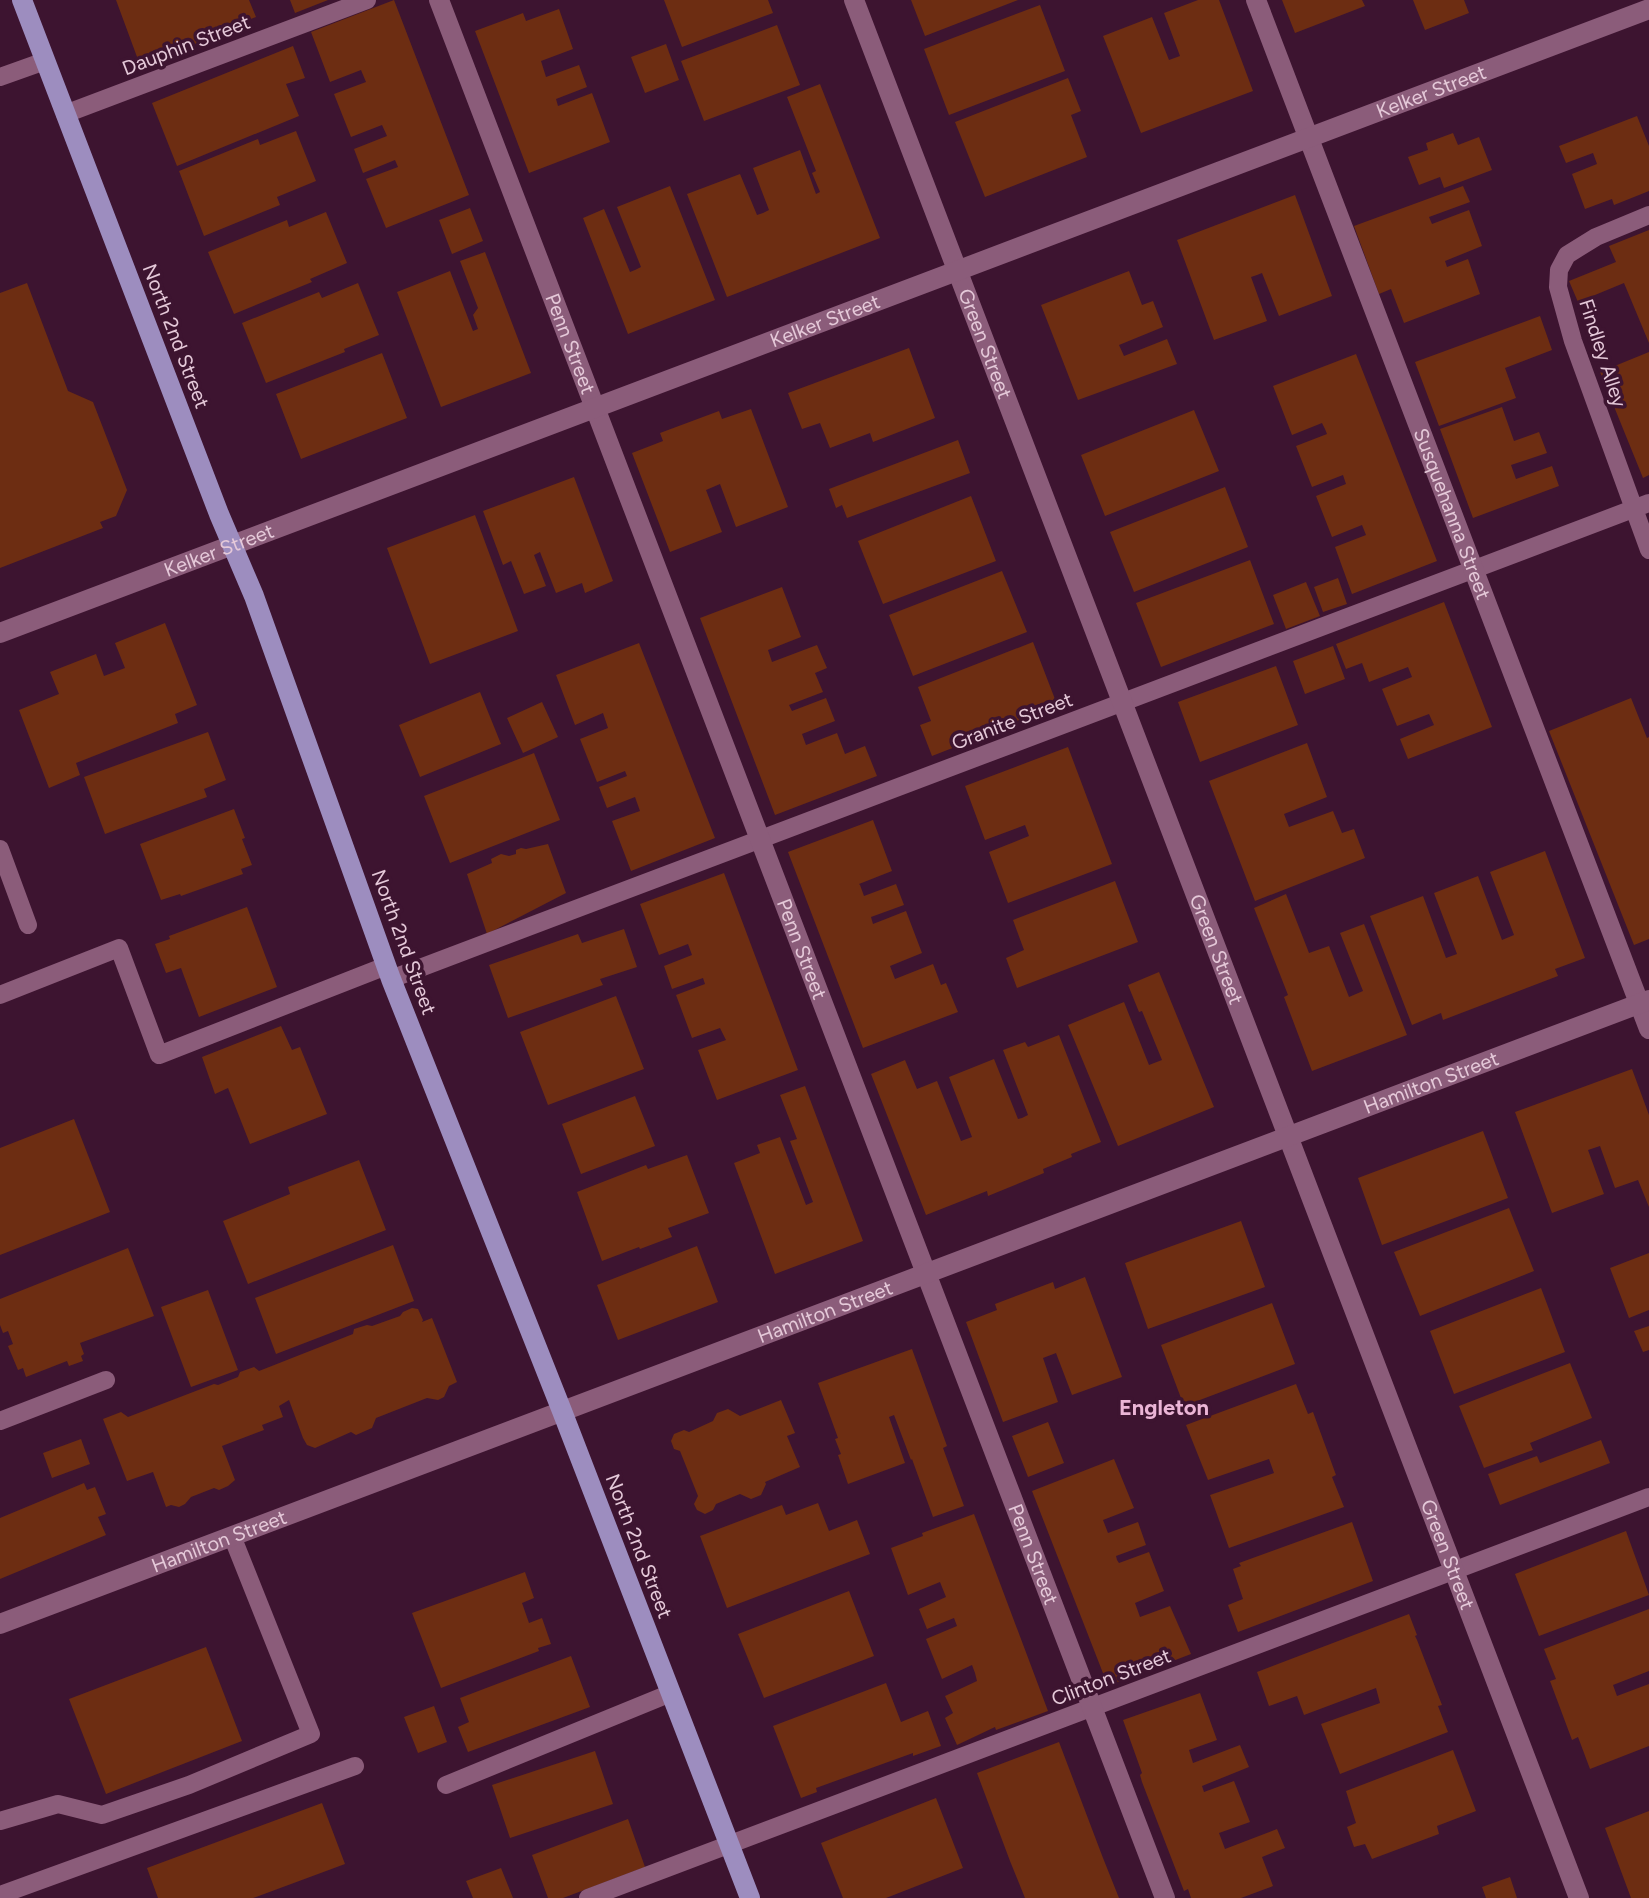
<svg xmlns="http://www.w3.org/2000/svg" width="1649" height="1898" font-family="Figtree,sans-serif">
  <style>
    .building { fill: #6d2d12 }
    .lines { fill: none; stroke-linecap: round; stroke-linejoin: round }
    .service { stroke: #8b5c7a; stroke-width: 18 }
    .minor { stroke: #8b5c7a; stroke-width: 20 }
    .primary { stroke: #9d8dbf; stroke-width: 20 }
    .labels { text-anchor: middle; stroke-width: 7; stroke-linejoin: round; paint-order: stroke }
    .street-label { font-size: 20px; fill: #e5c9d9; stroke: #3d1430 }
    .neighbourhood-label { font-size: 22px; font-weight: bold; fill: #ebb5d6; stroke: #3d1430 }
  </style>
  <rect width="100%" height="100%" fill="#3d1430"/>
  <path class="building" d="M116 0H249L256 17 219 31 220 35 140 65Z
    M290 0H328L295 13Z
    M394 0 469 195 386 228 366 179 398 167 395 160 363 173 354 149 387 136 382 125 351 137 334 94 366 82 361 70 330 82 311 32Z
    M664 0H768L773 13 682 47Z
    M911 0H1018L925 36Z
    M1198 0H1219L1253 91 1141 133 1103 36 1152 17 1169 60 1180 56 1164 13Z
    M1282 0H1362L1365 6 1295 33Z
    M1413 0H1464L1469 13 1425 30Z
    M1040 5 1065 71 949 115 924 49Z
    M559 9 573 49 541 61 546 77 579 65 587 87 556 99 558 106 592 93 610 142 529 173 475 31 523 13 526 21Z
    M777 25 800 85 704 121 681 61Z
    M666 44 679 80 645 93 631 57Z
    M293 46 305 78 286 84 299 116 177 166 152 103Z
    M1068 78 1081 111 1071 115 1087 157 985 197 955 122Z
    M820 84 880 238 727 297 687 194 740 174 757 215 763 213 769 210 753 168 800 150 816 194 820 192 812 173 816 171 787 97Z
    M1637 116 1649 146V191L1614 205 1612 199 1585 209 1572 174 1597 164 1593 153 1566 163 1559 146Z
    M296 131 316 181 277 197 280 205 204 236 179 171 258 139 260 145Z
    M1453 133 1458 145 1479 137 1492 170 1444 188 1440 177 1419 185 1408 157 1428 150 1426 143Z
    M670 186 715 300 628 334 583 218 604 209 630 272 635 270 641 267 617 207Z
    M1463 186 1470 202 1429 217 1432 224 1469 210 1482 246 1445 261 1447 267 1468 259 1480 294 1404 323 1391 289 1379 294 1354 226Z
    M1295 195 1332 296 1279 316 1262 273 1257 275 1251 277 1267 321 1214 340 1177 240Z
    M470 208 483 241 452 254 439 220Z
    M326 212 347 263 310 279 312 282 234 314 208 252 287 220 289 227Z
    M1649 230V343L1624 283 1578 302 1569 281 1616 262 1609 246Z
    M485 252 531 373 441 407 397 292 450 271 473 331 478 329 473 315 478 308 460 261Z
    M1129 271 1142 305 1153 301 1163 327 1119 345 1124 356 1167 339 1177 364 1078 400 1041 305Z
    M27 283 68 391 93 402 127 490 116 516 100 522 103 528 0 568V293Z
    M358 283 379 335 344 349 345 352 266 383 242 323 319 292 322 298Z
    M1540 316 1552 350 1505 368 1516 398 1439 426 1415 362Z
    M909 348 935 418 873 442 870 433 830 448 820 423 802 429 788 393Z
    M1649 352V475L1643 478 1600 372Z
    M382 353 407 418 301 459 276 394Z
    M1356 354 1437 561 1352 594 1335 547 1366 535 1362 525 1332 537 1316 496 1346 484 1343 475 1312 487 1296 446 1327 434 1325 429 1322 423 1292 435 1273 386Z
    M1502 407 1514 441 1539 432 1547 453 1511 465 1516 479 1552 466 1559 486 1473 518 1440 429Z
    M751 409 788 507 736 527 720 484 706 490 722 532 670 552 632 453 663 441 660 433 719 411 722 419Z
    M1194 410 1219 471 1105 516 1081 455Z
    M958 440 970 473 847 518 842 505 836 508 829 489Z
    M574 477 613 581 585 593 582 583 556 593 540 552 534 555 546 586 524 594 511 561 503 565 483 511Z
    M1225 487 1248 547 1134 592 1110 532Z
    M971 496 996 561 883 604 858 541Z
    M475 515 518 631 430 664 387 548Z
    M1250 560 1274 624 1161 667 1136 603Z
    M1002 571 1027 632 913 676 889 615Z
    M1338 578 1347 604 1323 612 1314 587Z
    M1306 582 1320 616 1286 629 1273 595Z
    M782 587 801 637 768 650 772 662 817 645 827 668 815 673 823 692 789 705 792 711 826 698 835 721 802 734 806 745 837 733 845 754 865 746 877 776 775 815 700 618Z
    M1444 602 1492 727 1408 759 1400 739 1434 725 1429 714 1397 726 1382 689 1412 677 1408 667 1369 682 1362 663 1346 669 1336 644Z
    M165 623 197 705 175 714 178 723 76 763 80 775 49 788 19 710 59 694 50 672 96 654 104 676 125 668 115 643Z
    M1033 642 1058 707 932 756 920 725 931 721 918 687Z
    M639 643 715 838 631 871 612 821 640 811 635 797 607 808 599 787 627 776 625 771 597 782 580 739 608 728 603 713 575 725 556 675Z
    M1333 646 1345 679 1305 694 1293 661Z
    M1276 666 1298 725 1200 762 1178 702Z
    M480 692 501 744 420 777 399 725Z
    M1631 698 1647 738 1649 737V939L1634 945 1549 731Z
    M542 702 558 737 523 753 507 718Z
    M208 732 226 780 204 789 207 797 105 834 84 777Z
    M1307 743 1327 797 1284 814 1289 827 1333 811 1342 833 1354 829 1365 858 1255 901 1209 781Z
    M1068 747 1112 864 1008 903 989 852 1029 836 1025 825 985 840 965 786Z
    M534 753 560 820 450 863 424 796Z
    M234 809 245 838 242 839 252 865 241 869 243 874 181 896 180 894 161 900 140 844Z
    M873 820 892 871 859 884 860 885 864 896 896 884 904 905 871 917 873 924 906 911 922 953 890 966 895 979 933 964 941 985 946 983 958 1012 863 1048 788 852Z
    M548 844 566 893 487 934 467 874 492 863 491 859 501 854 509 856 516 854V850L521 848 526 849Z
    M1545 851 1585 958 1555 969 1558 976 1443 1020 1441 1013 1412 1025 1370 916 1423 896 1446 958 1457 954 1434 893 1478 876 1502 940 1514 935 1490 872Z
    M724 873 798 1070 717 1100 698 1050 726 1040 720 1028 692 1038 676 995 705 984 703 978 672 989 664 966 692 955 688 944 659 955 640 904Z
    M1115 881 1138 942 1017 988 1006 958 1024 950 1013 920Z
    M1286 894 1309 953 1329 946 1349 997 1363 991 1340 933 1364 924 1407 1035 1312 1071 1284 997 1288 995 1254 908Z
    M247 907 277 987 199 1017 181 968 166 973 155 944 170 939 169 936Z
    M624 929 637 967 600 979 603 985 508 1018 489 965 578 934 582 943Z
    M1159 972 1214 1107 1118 1146 1068 1025 1124 1002 1149 1065 1162 1060 1142 1011 1139 1012 1128 985Z
    M616 996 644 1069 548 1105 520 1032Z
    M281 1026 292 1050 300 1047 327 1114 250 1144 228 1088 215 1094 202 1057Z
    M1059 1035 1101 1142 1071 1154 1072 1157 1043 1169 1044 1173 988 1196 987 1191 926 1215 871 1074 905 1060 917 1089 937 1081 961 1141 972 1137 949 1077 994 1059 1018 1119 1022 1118 1028 1115 1003 1050 1025 1042 1028 1047Z
    M1632 1069 1649 1115V1207L1638 1180 1615 1188 1600 1146 1588 1150 1604 1194 1552 1213 1515 1112Z
    M805 1086 863 1241 775 1274 734 1163 760 1153 757 1145 780 1137 806 1205 813 1202 790 1141 797 1139 780 1095Z
    M635 1096 655 1146 581 1174 562 1124Z
    M74 1119 110 1212 0 1255V1148Z
    M1483 1131 1508 1198 1382 1245 1358 1178Z
    M687 1155 709 1213 668 1228 672 1237 640 1249 639 1247 602 1261 577 1192 646 1165 648 1169Z
    M359 1160 386 1230 248 1284 223 1221 290 1194 288 1187Z
    M1509 1208 1534 1271 1420 1316 1394 1252Z
    M1241 1221 1265 1287 1148 1329 1125 1263Z
    M393 1245 414 1301 276 1354 255 1298Z
    M697 1246 718 1302 618 1340 597 1285Z
    M128 1248 154 1316 80 1343 84 1354 81 1356 83 1361 69 1366 67 1361 26 1377 23 1368 18 1370 8 1346 13 1344 8 1331 3 1333 0 1325V1299Z
    M1649 1253V1310L1629 1318 1610 1268Z
    M1085 1277 1122 1377 1072 1395 1056 1353 1043 1358 1058 1402 1003 1422 966 1322 997 1310 995 1304 1053 1282 1055 1289Z
    M1541 1288 1565 1352 1454 1394 1430 1331Z
    M208 1290 238 1370 191 1387 161 1307Z
    M1272 1303 1295 1364 1184 1406 1161 1345Z
    M412 1308 418 1309 423 1320 422 1322 432 1318 457 1382 449 1386 444 1397 438 1400 427 1398 376 1418 372 1428 356 1435 351 1432 315 1448 307 1445 303 1438 289 1400 279 1406 283 1417 262 1425 264 1430 222 1446 235 1480 228 1486 219 1490 214 1488 191 1497 185 1504 179 1507 171 1505 166 1507 153 1472 127 1481 103 1419 121 1412 128 1417 214 1384 218 1385 238 1377 240 1372 254 1367 259 1371 353 1334 354 1329 367 1325 372 1326 400 1316 403 1312Z
    M1649 1326V1350L1643 1352 1634 1331Z
    M912 1349 947 1446 943 1448 964 1506 933 1517 912 1459 911 1460 894 1415 889 1417 905 1463 848 1484 838 1455 841 1454 835 1439 838 1438 818 1383Z
    M1570 1363 1592 1418 1530 1443 1533 1450 1484 1468 1459 1406Z
    M1296 1384 1308 1414 1313 1412 1336 1475 1332 1477 1344 1507 1229 1548 1210 1495 1274 1473 1269 1459 1208 1480 1186 1425Z
    M781 1400 795 1433 787 1436 800 1467 765 1482 766 1484 761 1495 751 1499 740 1494 716 1504 713 1510 705 1514 697 1510 694 1504 698 1496 680 1451 674 1449 671 1441 674 1434 684 1430 689 1432 713 1421 717 1413 728 1409 740 1416Z
    M1048 1422 1064 1463 1028 1477 1012 1436Z
    M81 1439 90 1464 52 1478 43 1453Z
    M1601 1440 1610 1463 1500 1505 1488 1474 1537 1456 1540 1463Z
    M1114 1459 1134 1508 1103 1520 1108 1533 1138 1522 1146 1545 1116 1556 1117 1560 1119 1563 1149 1552 1164 1591 1135 1603 1140 1617 1170 1606 1191 1654 1108 1686 1032 1491Z
    M84 1483 87 1490 95 1487 106 1514 98 1517 106 1535 0 1579V1518Z
    M818 1503 829 1531 857 1520 870 1554 727 1608 700 1536 782 1505 786 1515Z
    M974 1514 1048 1711 996 1730 995 1727 957 1745 945 1718 953 1713 945 1696 977 1681 975 1673 972 1665 942 1679 926 1639 957 1626 954 1618 927 1629 919 1609 946 1597 940 1582 908 1595 891 1548 923 1536 922 1533Z
    M1352 1522 1373 1581 1238 1632 1228 1605 1243 1599 1233 1569 1241 1566 1239 1563Z
    M1626 1531 1649 1595 1539 1636 1515 1574Z
    M525 1572 534 1598 522 1603 529 1623 542 1618 551 1644 538 1648 539 1651 441 1688 412 1613Z
    M849 1591 874 1656 764 1698 738 1634Z
    M1649 1609V1671L1613 1685 1617 1696 1649 1684V1746L1590 1769 1578 1737 1572 1740 1550 1681 1556 1679 1544 1649Z
    M1409 1614 1417 1635 1415 1636 1417 1640 1442 1705 1438 1706 1448 1732 1340 1774 1321 1724 1380 1703 1376 1688 1304 1715 1297 1696 1269 1706 1257 1672Z
    M206 1647 242 1741 106 1794 69 1699Z
    M571 1656 590 1707 468 1752 458 1727 469 1722 460 1698Z
    M886 1683 901 1722 928 1711 941 1746 913 1756V1753L816 1788 817 1792 801 1798 773 1726Z
    M1200 1693 1217 1740 1189 1750 1193 1763 1240 1745 1249 1767 1202 1786 1204 1792 1234 1781 1250 1822 1219 1833 1225 1849 1277 1829 1285 1848 1262 1857 1273 1886 1241 1898H1191L1188 1889 1184 1891 1142 1782 1140 1775 1142 1773 1123 1720Z
    M434 1706 447 1742 418 1753 404 1717Z
    M1059 1742 1103 1858 1119 1898H1025L1010 1861 977 1773Z
    M1453 1750 1476 1811 1437 1826 1439 1834 1372 1859 1365 1844 1354 1847 1347 1827 1356 1823 1346 1791Z
    M595 1751 613 1804 510 1838 492 1785Z
    M936 1798 963 1868 886 1898H843L821 1843Z
    M322 1803 345 1864 253 1898H158L147 1868Z
    M1649 1811V1898H1631L1605 1828Z
    M628 1819 645 1867 563 1898H548L532 1855Z
    M501 1868 513 1898H473L466 1881Z
    M1510 1877 1517 1898H1486L1482 1887Z"/>
  <g class="lines">
    <path class="service" d="M0 77 45 61
      M65 114 367 0
      M1649 215 1596 237 1567 255 1559 270 1558 287 1573 341 1649 550
      M0 849 28 925
      M391 979 1649 503
      M0 995 119 948 159 1055 386 966
      M0 1421 106 1380
      M446 1785 671 1693
      M0 1821 58 1804 102 1815 189 1785 311 1734 232 1536
      M0 1895 355 1766
      M588 1898 1649 1497"/>
    <g class="minor">
      <path id="s1" d="M439 0 1165 1898"/>
      <path id="s2" d="M854 0 1579 1898"/>
      <path id="s3" d="M1256 0 1649 1029"/>
      <path id="s4" d="M0 633 1649 9"/>
      <path id="s5" d="M0 1624 1649 1000"/>
    </g>
    <path class="primary" d="M22 0 219 514 254 596 391 979 562 1411 750 1898"/>
  </g>
  <g class="labels">
    <g class="street-label">
      <text transform="translate(186 45) rotate(-21)" y="7">Dauphin Street</text>
      <text dy="7" stroke="none"><textPath href="#s4" startOffset="1530">Kelker Street</textPath></text>
      <text dy="7" stroke="none"><textPath href="#s4" startOffset="882">Kelker Street</textPath></text>
      <text transform="translate(176 336) rotate(69)" y="7">North 2nd Street</text>
      <text dy="7" stroke="none"><textPath href="#s1" startOffset="368">Penn Street</textPath></text>
      <text dy="7" stroke="none"><textPath href="#s2" startOffset="368">Green Street</textPath></text>
      <text transform="translate(1603 353) rotate(72)" y="7">Findley Alley</text>
      <text dy="7" stroke="none"><textPath href="#s3" startOffset="550">Susquehanna Street</textPath></text>
      <text dy="7" stroke="none"><textPath href="#s4" startOffset="234">Kelker Street</textPath></text>
      <text transform="translate(1012 721) rotate(-21)" y="7">Granite Street</text>
      <text transform="translate(404 942) rotate(70)" y="7">North 2nd Street</text>
      <text dy="7" stroke="none"><textPath href="#s1" startOffset="1016">Penn Street</textPath></text>
      <text dy="7" stroke="none"><textPath href="#s2" startOffset="1016">Green Street</textPath></text>
      <text dy="7" stroke="none"><textPath href="#s5" startOffset="1530">Hamilton Street</textPath></text>
      <text dy="7" stroke="none"><textPath href="#s5" startOffset="882">Hamilton Street</textPath></text>
      <text dy="7" stroke="none"><textPath href="#s5" startOffset="234">Hamilton Street</textPath></text>
      <text transform="translate(639 1546) rotate(69)" y="7">North 2nd Street</text>
      <text dy="7" stroke="none"><textPath href="#s1" startOffset="1664">Penn Street</textPath></text>
      <text dy="7" stroke="none"><textPath href="#s2" startOffset="1664">Green Street</textPath></text>
      <text transform="translate(1111 1677) rotate(-21)" y="7">Clinton Street</text>
    </g>
    <g class="neighbourhood-label">
      <text x="1164" y="1415">Engleton</text>
    </g>
  </g>
</svg>
